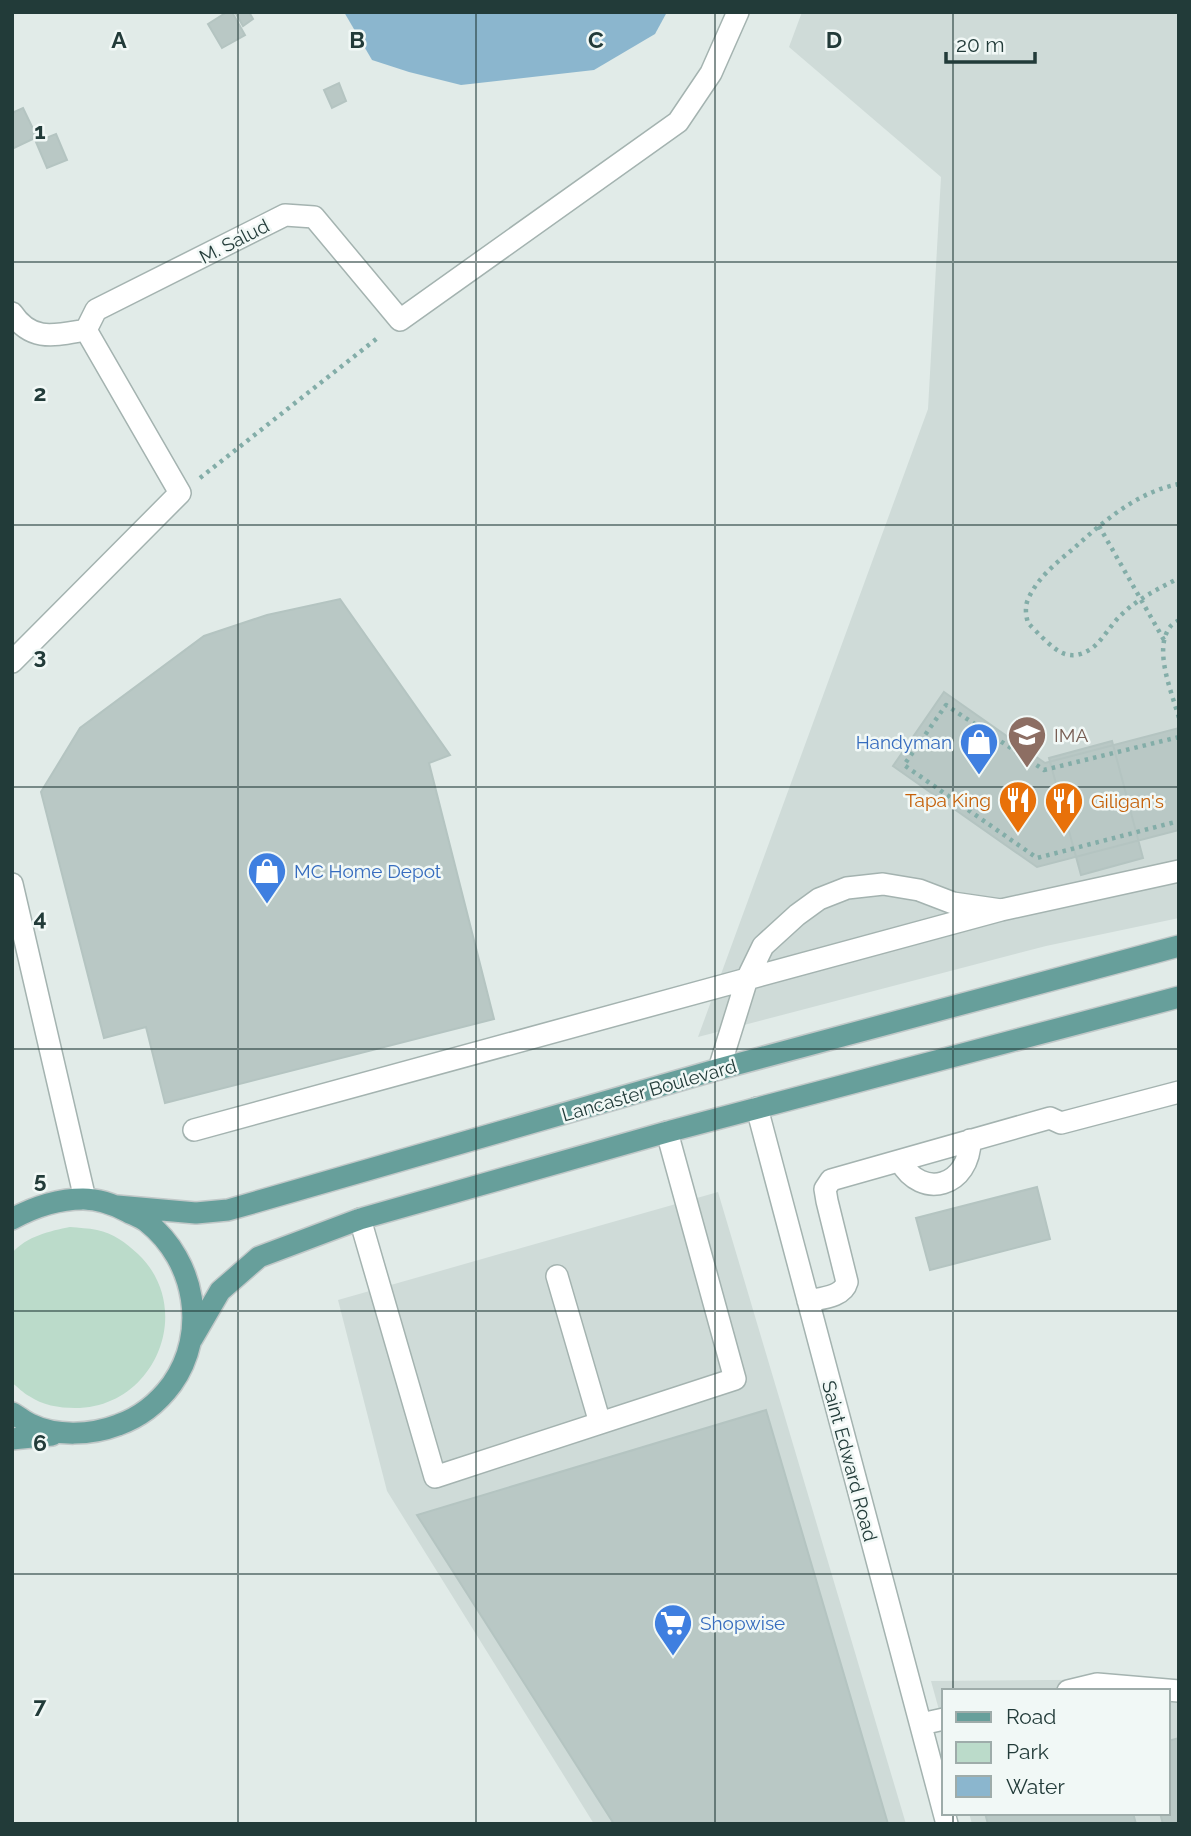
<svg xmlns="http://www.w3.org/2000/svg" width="1191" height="1836" font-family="Raleway,sans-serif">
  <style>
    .built { fill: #cfdbd8 }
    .green { fill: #bbdbca }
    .water { fill: #8bb6ce }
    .building { fill: #b9c8c5; stroke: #b4c4c1; stroke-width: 2 }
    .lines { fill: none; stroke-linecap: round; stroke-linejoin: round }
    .minor-casing { stroke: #a4b3b0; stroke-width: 24 }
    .major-casing { stroke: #c1c8c8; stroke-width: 24 }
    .path { stroke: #83ada8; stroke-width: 4.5; stroke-dasharray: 3.5 5; stroke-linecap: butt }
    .minor { stroke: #fff; stroke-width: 21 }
    .major { stroke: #679f9b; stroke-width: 21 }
    .grid { fill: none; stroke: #223b39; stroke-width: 2; stroke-opacity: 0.55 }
    .labels { text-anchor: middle; stroke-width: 5; stroke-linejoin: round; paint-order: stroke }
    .street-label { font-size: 19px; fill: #223b39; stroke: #f1f8f6 }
    .education-label { font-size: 19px; fill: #785e54; stroke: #f1f8f6; text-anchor: start }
    .shop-label { font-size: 19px; fill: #366cbe; stroke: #f1f8f6; text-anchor: start }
    .food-label { font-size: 19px; fill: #c56008; stroke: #f1f8f6; text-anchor: end }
    .grid-label { font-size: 23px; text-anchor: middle; font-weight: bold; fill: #223b39; stroke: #f1f8f6; stroke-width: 5; stroke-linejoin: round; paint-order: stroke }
  </style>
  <rect width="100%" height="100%" fill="#e1ebe8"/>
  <path class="built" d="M802 12H1179V918L1046 946 698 1037 928 409 941 177 789 47Z
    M718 1192 906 1824H594L387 1491 338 1300Z
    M1179 1679V1824H972L969 1813H1168V1691H944V1728L931 1681Z"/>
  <path class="green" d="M70 1227C79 1228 88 1228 97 1230 113 1233 126 1243 138 1254 196 1309 155 1408 75 1408 59 1408 42 1405 29 1396 23 1393 18 1387 12 1383V1253C27 1236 50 1231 70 1227Z"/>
  <path class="water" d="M344 12H667L655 34 594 70 461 85 409 72 372 60Z"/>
  <path class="building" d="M227 12H232L245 35 222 48 208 24Z
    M235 12H249L253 19 243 26Z
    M339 83 346 101 332 108 324 90Z
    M23 108 37 137 12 149V113Z
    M56 134 67 160 47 168 36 142Z
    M340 599 450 755 429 763 494 1019 165 1103 146 1027 104 1038 41 792 80 728 204 636 267 615Z
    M944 692 1045 763 1179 728V830L1037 867 893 766Z
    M1112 741 1143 858 1081 875 1049 758Z
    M1037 1187 1050 1239 930 1270 916 1218Z
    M766 1410 888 1824H614L417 1515Z
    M1179 1738V1824H1163L1160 1813H1168V1741Z
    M985 1813H1133L1136 1824H988Z"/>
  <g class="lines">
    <g class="minor-casing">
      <path id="minor" d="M12 313C32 343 56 335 86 330
        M12 662 180 493 86 330 96 310 285 215 314 217 400 320 678 122 711 73 738 12
        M12 884 85 1199
        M1001 910 953 903 919 890 883 884 847 888 819 899 797 915 763 946 747 979 1001 910 1179 871
        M719 1069 747 979
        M757 1108 947 1824
        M194 1130 747 979
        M900 1161C922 1201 970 1186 970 1140
        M360 1219 435 1477 735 1379 667 1132
        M557 1276 600 1423
        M808 1301C822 1298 843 1297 847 1282L827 1201 825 1189 831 1180 1050 1118 1061 1123 1179 1092
        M1068 1691 1097 1684 1179 1691
        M921 1724 944 1719"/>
    </g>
    <g class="major-casing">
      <path id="major" d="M117 1206 196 1213 228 1210 719 1069 1179 946
        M12 1219C34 1207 57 1199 83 1199 98 1199 115 1205 128 1212 134 1215 142 1218 147 1222 196 1261 208 1333 172 1384 158 1403 141 1417 118 1425 92 1435 56 1437 30 1424 24 1421 18 1416 12 1413
        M192 1339 220 1291 259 1257 360 1219 667 1132 1179 997
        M12 1439 52 1435"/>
    </g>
    <path class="path" d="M200 478 380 336
      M1179 484C1137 492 1104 521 1073 549 1056 563 1035 580 1027 602 1025 609 1026 616 1028 623 1037 632 1054 651 1065 654 1075 657 1083 654 1091 649 1102 641 1110 626 1120 616 1137 599 1158 589 1179 578
      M1099 526 1164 640
      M1179 620C1176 622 1172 624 1170 627 1153 649 1172 693 1179 718
      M1179 737 1044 770 946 705 904 765 1037 858 1179 821"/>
    <use href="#minor" class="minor"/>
    <use href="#major" class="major"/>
  </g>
  <path class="grid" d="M238 12V1824M476 12V1824M715 12V1824M953 12V1691M12 262H1179M12 525H1179M12 787H1179M12 1049H1179M12 1311H1179M12 1574H1179M953 1813V1824"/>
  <defs>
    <g id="school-pin" transform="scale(2.0125)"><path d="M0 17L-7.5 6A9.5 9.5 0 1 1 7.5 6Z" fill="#8d6e63" stroke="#f1f8f6"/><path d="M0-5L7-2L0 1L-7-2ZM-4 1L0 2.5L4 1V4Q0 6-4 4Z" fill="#fff"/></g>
    <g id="shop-pin" transform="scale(2.0125)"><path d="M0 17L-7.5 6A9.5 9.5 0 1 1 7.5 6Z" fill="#3f7fe0" stroke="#f1f8f6"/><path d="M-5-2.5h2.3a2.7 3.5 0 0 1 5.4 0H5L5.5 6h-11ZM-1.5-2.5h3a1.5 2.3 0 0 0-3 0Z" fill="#fff"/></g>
    <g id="restaurant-pin" transform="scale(2.0125)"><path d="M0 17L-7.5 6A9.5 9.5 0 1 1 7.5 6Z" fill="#e8710a" stroke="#f1f8f6"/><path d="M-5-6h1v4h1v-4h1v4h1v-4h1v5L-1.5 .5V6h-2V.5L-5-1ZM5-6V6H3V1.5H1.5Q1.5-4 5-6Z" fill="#fff"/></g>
    <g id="supermarket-pin" transform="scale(2.0125)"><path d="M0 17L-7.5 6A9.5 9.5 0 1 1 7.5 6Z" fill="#3f7fe0" stroke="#f1f8f6"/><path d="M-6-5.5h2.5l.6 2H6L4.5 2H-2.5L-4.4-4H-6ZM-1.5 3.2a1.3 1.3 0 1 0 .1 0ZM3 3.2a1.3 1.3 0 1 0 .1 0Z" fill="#fff"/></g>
  </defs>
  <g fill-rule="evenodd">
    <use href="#school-pin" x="1027" y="735"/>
    <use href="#shop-pin" x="979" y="742"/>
    <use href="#restaurant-pin" x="1018" y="800"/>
    <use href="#restaurant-pin" x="1064" y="801"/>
    <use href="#shop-pin" x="267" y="871"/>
    <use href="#supermarket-pin" x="673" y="1623"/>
  </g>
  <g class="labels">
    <g class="street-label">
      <text transform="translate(234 241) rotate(-27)" y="7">M. Salud</text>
      <text transform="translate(649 1090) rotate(-16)" y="7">Lancaster Boulevard</text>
      <text transform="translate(850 1461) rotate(75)" y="7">Saint Edward Road</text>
    </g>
    <g class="education-label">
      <text x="1054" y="742">IMA</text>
    </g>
    <g class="shop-label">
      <text x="952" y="749" text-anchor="end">Handyman</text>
      <text x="294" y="878">MC Home Depot</text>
      <text x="700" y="1630">Shopwise</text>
    </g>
    <g class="food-label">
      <text x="991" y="807">Tapa King</text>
      <text x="1091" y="808" text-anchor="start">Giligan's</text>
    </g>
  </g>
  <g class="grid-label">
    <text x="119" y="48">A</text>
    <text x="357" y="48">B</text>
    <text x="596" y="48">C</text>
    <text x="834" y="48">D</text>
    <text x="40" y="139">1</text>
    <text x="40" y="401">2</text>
    <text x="40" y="664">3</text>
    <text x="40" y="926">4</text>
    <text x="40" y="1188">5</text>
    <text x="40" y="1451">6</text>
    <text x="40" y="1713">7</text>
  </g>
  <rect width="1191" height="1836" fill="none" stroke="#223b39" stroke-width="28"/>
  <rect x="942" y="1689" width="228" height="126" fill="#f1f8f6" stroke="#9eacaa" stroke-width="2"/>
  <rect x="956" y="1712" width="35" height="10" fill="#679f9b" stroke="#9eacaa" stroke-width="2"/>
  <text x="1006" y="1724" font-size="21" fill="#223b39">Road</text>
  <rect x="956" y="1742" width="35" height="21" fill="#bbdbca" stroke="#9eacaa" stroke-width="2"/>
  <text x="1006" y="1759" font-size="21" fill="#223b39">Park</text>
  <rect x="956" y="1776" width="35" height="21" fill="#8bb6ce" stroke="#9eacaa" stroke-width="2"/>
  <text x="1006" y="1794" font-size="21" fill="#223b39">Water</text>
  <path d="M946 52v10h89v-10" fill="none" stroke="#223b39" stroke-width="3.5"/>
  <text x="956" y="52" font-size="21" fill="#223b39" stroke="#f1f8f6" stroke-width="5" paint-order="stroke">20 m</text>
</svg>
